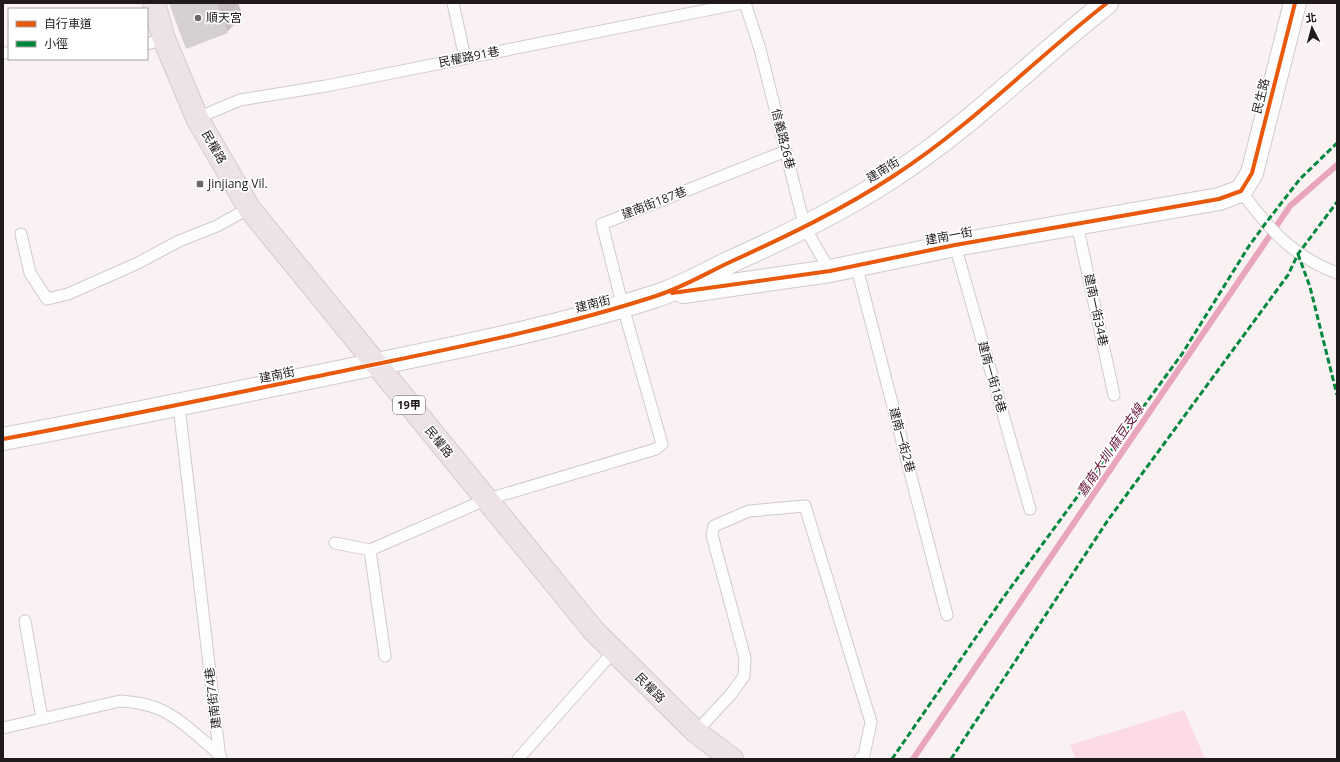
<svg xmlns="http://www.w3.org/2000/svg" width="1340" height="762" font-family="'Open Sans','Noto Sans TC',sans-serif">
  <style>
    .green { fill: #fcdbe5 }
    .shadow { fill: #0003 }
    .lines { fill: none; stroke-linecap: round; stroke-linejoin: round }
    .stream { stroke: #e8a5bc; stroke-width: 6 }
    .building { fill: #d6cfd0 }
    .lane-casing { stroke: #d1cacc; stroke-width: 13 }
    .street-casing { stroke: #d1cacc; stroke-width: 24 }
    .primary-casing { stroke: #d1ccce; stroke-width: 24 }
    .lane { stroke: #fefdfd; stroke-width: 11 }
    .street { stroke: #fefdfd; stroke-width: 22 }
    .primary { stroke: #ede3e6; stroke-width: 22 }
    .quiet { stroke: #00873e; stroke-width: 3; stroke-dasharray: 6 3; stroke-linecap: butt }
    .cycleway-casing { stroke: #fff; stroke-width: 6 }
    .cycleway { stroke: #e8590c; stroke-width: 4 }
    .poi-dot { fill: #6c6567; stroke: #fff; stroke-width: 1.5 }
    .labels { text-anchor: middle; stroke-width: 3.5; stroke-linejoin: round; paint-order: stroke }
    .shield { fill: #fff; stroke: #635f60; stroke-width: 1 }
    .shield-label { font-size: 11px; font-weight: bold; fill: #201a1c }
    .poi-label { font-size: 12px; fill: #201a1c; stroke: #fff; text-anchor: start }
    .street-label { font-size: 12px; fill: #201a1c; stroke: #fff }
    .water-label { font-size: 13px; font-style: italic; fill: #661539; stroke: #fff }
  </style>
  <rect width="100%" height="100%" fill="#faf1f3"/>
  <path class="green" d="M1184 710 1205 759H1076L1070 745Z"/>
  <path class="shadow" d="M170 3H238L243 16 227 32Z"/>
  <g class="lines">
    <path class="stream" d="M913 759 1290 206 1337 165"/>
  </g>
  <path class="building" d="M169 3H217L228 33 186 49Z"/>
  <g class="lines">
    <g class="lane-casing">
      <path id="lane" d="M453 3 465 58
        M745 3 760 49 805 228 830 271
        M147 44 164 39
        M3 53H9
        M197 118 240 100 326 86 742 3
        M1241 191C1268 228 1293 257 1337 273
        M1077 224 1114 395
        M21 234 30 273 47 299 68 294 138 263 179 241 217 226 249 208
        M955 245 1030 509
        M856 264 947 615
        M179 406 220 759
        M335 543 370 550
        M25 621 42 719
        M385 656 370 550 485 500 656 449 662 444 623 307 602 224 786 151
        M3 728 120 701C156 703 172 713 198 736 206 743 214 749 221 757
        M696 732 732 693 744 676 745 658 712 535 714 526 749 511 805 506 871 722 864 755 860 759
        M518 759 614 651"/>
    </g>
    <g class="street-casing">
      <path id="street" d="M683 292 830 271 955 245 1219 199 1241 191 1252 173 1295 3
        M3 439C117 418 230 394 343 371 448 349 554 329 656 296 681 288 705 274 728 263 785 237 842 210 895 175 972 125 1035 59 1107 3"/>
    </g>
    <g class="primary-casing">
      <path id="primary" d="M154 3 164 39 197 118 249 208 594 631 696 732 732 759"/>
    </g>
    <use href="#lane" class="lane"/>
    <use href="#street" class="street"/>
    <use href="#primary" class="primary"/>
    <path class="quiet" d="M1298 254 1310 287 1337 395
      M892 759 1003 598 1182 354 1249 246 1265 224 1300 179 1337 143
      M951 759 1108 520 1288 275 1298 254 1337 202"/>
    <g class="cycleway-casing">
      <path id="cycleway" d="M672 293 830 271 955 245 1219 199 1241 191 1252 173 1295 3
        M3 439C117 418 230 394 343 371 448 349 554 329 656 296 681 288 705 274 728 263 785 237 842 210 895 175 972 125 1035 59 1107 3"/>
    </g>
    <use href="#cycleway" class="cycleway"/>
  </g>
  <g class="poi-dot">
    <circle cx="198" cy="18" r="4"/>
    <rect x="196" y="180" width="8" height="8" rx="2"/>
  </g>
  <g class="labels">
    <rect class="shield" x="393" y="396" width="32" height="18" rx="3"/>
    <g class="shield-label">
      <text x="409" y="409">19甲</text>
    </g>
    <g class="poi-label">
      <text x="206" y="22">順天宮</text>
      <text x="208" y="188">Jinjiang Vil.</text>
    </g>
    <g class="street-label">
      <text transform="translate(469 57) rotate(-11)" y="4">民權路91巷</text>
      <text transform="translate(1261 96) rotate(-76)" y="4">民生路</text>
      <text transform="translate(783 139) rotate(76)" y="4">信義路26巷</text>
      <text transform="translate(214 147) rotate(60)" y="4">民權路</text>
      <text transform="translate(883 170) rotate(-32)" y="4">建南街</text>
      <text transform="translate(654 203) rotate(-21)" y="4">建南街187巷</text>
      <text transform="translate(949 236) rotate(-11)" y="4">建南一街</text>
      <text transform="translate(593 304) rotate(-14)" y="4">建南街</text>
      <text transform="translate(1096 310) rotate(78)" y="4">建南一街34巷</text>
      <text transform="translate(277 375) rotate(-12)" y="4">建南街</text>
      <text transform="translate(992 377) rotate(74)" y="4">建南一街18巷</text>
      <text transform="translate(902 440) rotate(75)" y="4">建南一街2巷</text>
      <text transform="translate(439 442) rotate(51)" y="4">民權路</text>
      <text transform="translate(650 688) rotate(45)" y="4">民權路</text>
      <text transform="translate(213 698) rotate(-97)" y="4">建南街74巷</text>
    </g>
    <g class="water-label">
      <text transform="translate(1110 450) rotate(-56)" y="5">嘉南大圳 麻豆支線</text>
    </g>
  </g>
  <rect width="1340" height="762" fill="none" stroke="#201a1c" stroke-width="8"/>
  <rect x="8" y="8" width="140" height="52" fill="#ffffff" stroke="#a6a3a4"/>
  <rect x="16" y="21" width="20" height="6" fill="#e8590c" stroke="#a6a3a4"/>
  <text x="44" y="28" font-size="12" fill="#201a1c">自行車道</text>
  <rect x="16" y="41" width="20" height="6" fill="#00873e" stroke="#a6a3a4"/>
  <text x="44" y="48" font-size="12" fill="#201a1c">小徑</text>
  <g transform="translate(1312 28) rotate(354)" stroke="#ffffff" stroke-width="3" paint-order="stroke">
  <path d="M0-3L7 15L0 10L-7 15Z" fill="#201a1c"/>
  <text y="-6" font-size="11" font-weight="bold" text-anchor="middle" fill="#201a1c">北</text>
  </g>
</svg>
